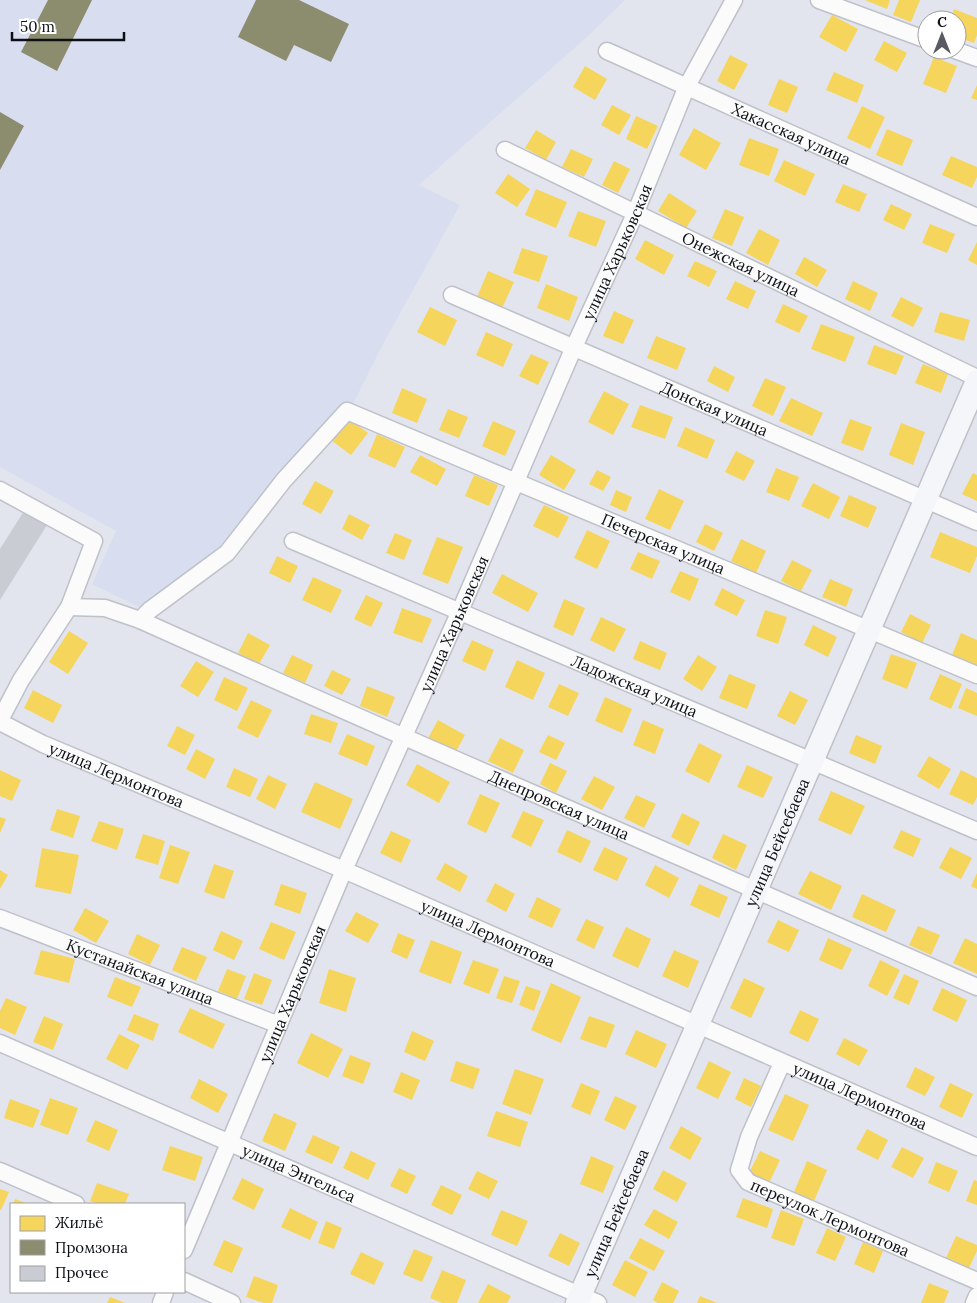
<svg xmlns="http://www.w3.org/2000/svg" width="977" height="1303" font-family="Lora,serif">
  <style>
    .built { fill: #d8def0 }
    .homes { fill: #f6d55c }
    .industry { fill: #8c8c6e }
    .building { fill: #caccd4 }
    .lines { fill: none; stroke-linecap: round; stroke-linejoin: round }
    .street-casing { stroke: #bfc1c9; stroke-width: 19 }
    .secondary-casing { stroke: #bfc1c9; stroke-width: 25 }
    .street { stroke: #fbfbfc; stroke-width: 16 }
    .secondary { stroke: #f5f6f9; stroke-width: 22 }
    .labels { text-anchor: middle; stroke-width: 5; stroke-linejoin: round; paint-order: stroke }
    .street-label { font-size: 16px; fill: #0c0f14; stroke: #fff }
  </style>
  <rect width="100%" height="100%" fill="#e2e5ee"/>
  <path class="built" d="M0 0H625L587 37 419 185 460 205 382 346 352 406 286 492 227 556 141 608 92 584 116 531 0 467Z"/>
  <path class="homes" d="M865 0H890L887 9Z
    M899 0H920L911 22 893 15Z
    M954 9 977 18V35L974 43 957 37V20H950Z
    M832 15 858 29 846 52 819 37Z
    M884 41 907 53 897 72 874 60Z
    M730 55 748 64 734 90 717 81Z
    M934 57 957 66 946 93 923 84Z
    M585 66 607 79 595 100 573 87Z
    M834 72 864 85 857 103 826 90Z
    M779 79 798 87 787 113 768 105Z
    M977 85V100L971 98Z
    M612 105 631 115 619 135 601 125Z
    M862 106 885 117 870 149 847 138Z
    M636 116 658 126 647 149 626 139Z
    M694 128 721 143 706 170 679 155Z
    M887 129 913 140 902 166 876 155Z
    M536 130 556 142 546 160 525 148Z
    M749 138 779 149 769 176 739 165Z
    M571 149 593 159 584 177 562 167Z
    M951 156 977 167V177L972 188 942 175Z
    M784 160 815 174 805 196 774 181Z
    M614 161 630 169 618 193 602 185Z
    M508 174 530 189 517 207 495 193Z
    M843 184 867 194 859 212 835 202Z
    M536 189 567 202 556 228 525 215Z
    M669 193 697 211 686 228 658 211Z
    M891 204 912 214 904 230 883 220Z
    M725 209 744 217 732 246 712 238Z
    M578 211 606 221 596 247 568 236Z
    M930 224 955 234 947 253 922 243Z
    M759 229 780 240 768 265 746 253Z
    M645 240 674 255 664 275 635 259Z
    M977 242V265L968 260Z
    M522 248 548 256 539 282 513 273Z
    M804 257 827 270 817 287 795 274Z
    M695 261 717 271 709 287 687 276Z
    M488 271 514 282 502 308 477 297Z
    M735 281 756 291 748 309 726 299Z
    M853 281 878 293 870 311 845 299Z
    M546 284 578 297 569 321 537 308Z
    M901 297 923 308 913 327 891 316Z
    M783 304 808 316 799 333 775 322Z
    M430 307 457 320 445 346 417 332Z
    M614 311 634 320 623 344 603 336Z
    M940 312 970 320 964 341 934 332Z
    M821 324 855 337 845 362 811 349Z
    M486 332 513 344 503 367 476 355Z
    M656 336 686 348 677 370 647 358Z
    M874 345 904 356 896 375 867 364Z
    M531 354 549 362 538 385 519 376Z
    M923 364 948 374 941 393 915 383Z
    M714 366 735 377 728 392 707 381Z
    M765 378 786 387 773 416 752 406Z
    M402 388 427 399 417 423 392 413Z
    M604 391 629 404 613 435 588 422Z
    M791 398 823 413 812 436 779 421Z
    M640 405 673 417 665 439 631 427Z
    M448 409 468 417 459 438 439 430Z
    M344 415 368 433 351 455 327 437Z
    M850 419 872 427 863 451 841 443Z
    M493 421 516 431 505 456 482 446Z
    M901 423 925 432 913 465 889 455Z
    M685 427 715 440 707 459 677 446Z
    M377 434 405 447 395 468 368 456Z
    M736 451 755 461 744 481 725 472Z
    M420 455 446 469 437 486 410 472Z
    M551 455 576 470 564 490 539 475Z
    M776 468 799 477 789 501 766 492Z
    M597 470 611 477 603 491 589 484Z
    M973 473 977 475V501L962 494Z
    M474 475 498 485 489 506 465 496Z
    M315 481 334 491 321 514 302 504Z
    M813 483 840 497 829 519 801 506Z
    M659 489 684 501 670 530 645 519Z
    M616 490 632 497 626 512 610 505Z
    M849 495 877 507 868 528 840 516Z
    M544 505 569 517 558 538 533 526Z
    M349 514 370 525 362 540 342 529Z
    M705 524 723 533 714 551 696 542Z
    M587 530 610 541 597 569 574 558Z
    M940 532 977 547V556L970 573 930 557Z
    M395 533 412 540 404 560 386 553Z
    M437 537 463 547 448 584 422 574Z
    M741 539 766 551 756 573 731 561Z
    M638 552 660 561 652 579 630 569Z
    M277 556 298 566 290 583 269 573Z
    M792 560 812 570 801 591 781 581Z
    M680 571 699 579 690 601 670 592Z
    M502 574 538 593 528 612 492 593Z
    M313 577 342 590 331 613 302 600Z
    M830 579 853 589 846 607 822 597Z
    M722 588 745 600 737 616 714 605Z
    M366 595 383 603 371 627 354 619Z
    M564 599 585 608 573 636 553 627Z
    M402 608 432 619 422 643 393 633Z
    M765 610 787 617 778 644 756 636Z
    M910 614 931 625 922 643 901 632Z
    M601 617 626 629 614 652 590 640Z
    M813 625 837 637 828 657 804 645Z
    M69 631 88 643 68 674 49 662Z
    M248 633 270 645 259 664 238 653Z
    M961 633 977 640V665L952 655Z
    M472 640 494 650 485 671 462 661Z
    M640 641 667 653 660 670 633 659Z
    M891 654 917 663 907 689 882 679Z
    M292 655 313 665 305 683 283 673Z
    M698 655 717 667 702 691 683 679Z
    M517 660 545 673 533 700 505 687Z
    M196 661 214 672 198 697 180 686Z
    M332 670 351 679 342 695 324 686Z
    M729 674 756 685 747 709 719 698Z
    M940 674 962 684 951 709 929 699Z
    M224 677 248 688 237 711 214 700Z
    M559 684 579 693 568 716 548 707Z
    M367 686 395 697 387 717 360 706Z
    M966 688 977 693V716L958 708Z
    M33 690 62 705 53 723 24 708Z
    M790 691 808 700 795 725 777 716Z
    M605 697 632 709 622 733 595 721Z
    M251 700 272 710 258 738 237 728Z
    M311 714 338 723 331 743 304 734Z
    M438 720 465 735 454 755 427 740Z
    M643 720 664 729 655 754 633 745Z
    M177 726 195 735 185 755 167 746Z
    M347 734 375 746 367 766 338 754Z
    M548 735 565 743 556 760 539 752Z
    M856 735 882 746 875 764 849 753Z
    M500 738 524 750 513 773 488 761Z
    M699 743 722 755 709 783 685 771Z
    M196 749 215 759 205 779 186 769Z
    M929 756 951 769 939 789 917 776Z
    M550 763 567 771 556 793 540 784Z
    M417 764 450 782 439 803 406 785Z
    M747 765 773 777 763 798 737 787Z
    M234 768 258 779 250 797 226 787Z
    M0 770 21 780 12 801 0 796Z
    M961 770 977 778V797L973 805 949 794Z
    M268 775 287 784 275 809 256 799Z
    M594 776 615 787 602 810 581 799Z
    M315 782 353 799 340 829 301 812Z
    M831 791 865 806 851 835 818 820Z
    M480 794 500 803 486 833 467 824Z
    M636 795 656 804 644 828 624 818Z
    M57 809 80 816 73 838 50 830Z
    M523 811 544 820 531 847 511 837Z
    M682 813 700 822 689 846 671 837Z
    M0 817 6 819 0 833Z
    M99 821 124 829 117 850 91 841Z
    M567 830 591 841 581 863 557 852Z
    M901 830 921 839 913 857 893 848Z
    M391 831 411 840 401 863 380 853Z
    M143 834 165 841 158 865 135 858Z
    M723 834 747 845 736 870 712 858Z
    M170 845 190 852 178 884 159 878Z
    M604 847 628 858 617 881 593 870Z
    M950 847 972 858 961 879 939 868Z
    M42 848 79 855 71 894 35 887Z
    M445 863 468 876 460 892 436 879Z
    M214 864 234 871 224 899 204 892Z
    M655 865 679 878 669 898 645 885Z
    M0 870 8 875 0 889Z
    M810 871 842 886 831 910 798 894Z
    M977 873V889L971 886Z
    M495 883 515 894 506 912 486 901Z
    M281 884 307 893 300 914 274 905Z
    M699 884 728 897 719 918 690 905Z
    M862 894 896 910 886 932 852 917Z
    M537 897 561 909 552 928 528 917Z
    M85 908 109 921 96 943 73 930Z
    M356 912 379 924 368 943 345 931Z
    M586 919 604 927 594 949 576 940Z
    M778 920 799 930 789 952 767 942Z
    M271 922 296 932 284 960 259 949Z
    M918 926 940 935 931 955 909 945Z
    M626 927 651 939 638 968 612 956Z
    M221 931 243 941 234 960 213 950Z
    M398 933 415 940 407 959 391 952Z
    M137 934 160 945 150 965 128 954Z
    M828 938 852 949 842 970 819 960Z
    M965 938 977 944V974L953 963Z
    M431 940 462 952 451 984 419 972Z
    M182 947 207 957 196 981 172 970Z
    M41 950 75 959 69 983 34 974Z
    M674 950 699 961 688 988 662 976Z
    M473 960 499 969 489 994 463 984Z
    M880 960 900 970 887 996 868 986Z
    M227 969 246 976 237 999 218 991Z
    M329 969 356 978 346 1012 319 1003Z
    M254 973 272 980 262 1005 244 999Z
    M904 974 919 981 909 1005 893 998Z
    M504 976 520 981 512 1003 496 998Z
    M115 977 141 987 132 1007 107 997Z
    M744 978 765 988 751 1018 730 1008Z
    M551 983 581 997 561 1043 531 1030Z
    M526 986 541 991 534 1011 519 1005Z
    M942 988 967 1000 957 1022 932 1010Z
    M6 998 27 1007 15 1035 0 1028V1011Z
    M190 1008 225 1024 213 1049 178 1032Z
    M800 1010 819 1019 808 1042 789 1033Z
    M134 1014 159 1024 153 1041 127 1030Z
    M44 1016 63 1024 53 1050 33 1042Z
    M589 1016 615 1025 606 1048 580 1039Z
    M636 1030 667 1044 656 1068 625 1054Z
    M412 1031 434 1041 425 1061 404 1052Z
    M311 1033 343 1049 328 1078 297 1063Z
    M119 1034 140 1045 127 1070 106 1059Z
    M844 1038 868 1050 859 1066 836 1054Z
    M350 1055 371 1063 363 1084 342 1076Z
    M456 1061 480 1069 473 1089 450 1081Z
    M709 1061 731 1072 718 1099 696 1088Z
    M915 1067 935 1077 925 1096 906 1087Z
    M515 1069 544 1079 531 1115 502 1104Z
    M401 1072 420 1080 412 1100 393 1092Z
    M744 1078 761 1086 751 1107 735 1099Z
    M199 1079 228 1094 218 1113 190 1098Z
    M581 1083 600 1091 590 1115 571 1107Z
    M950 1083 973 1094 962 1118 939 1107Z
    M785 1094 809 1105 793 1141 768 1130Z
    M615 1096 637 1106 625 1130 604 1120Z
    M50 1098 78 1108 68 1135 40 1125Z
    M10 1099 40 1110 33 1128 4 1118Z
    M496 1111 528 1122 520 1147 487 1136Z
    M274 1113 297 1123 285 1151 262 1141Z
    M95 1120 118 1130 109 1151 86 1141Z
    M681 1126 702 1138 690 1160 669 1148Z
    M867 1129 888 1140 878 1160 856 1149Z
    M313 1135 340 1147 332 1164 305 1152Z
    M170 1146 203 1157 195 1181 162 1170Z
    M902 1147 924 1158 913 1178 891 1167Z
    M351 1151 376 1163 368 1180 343 1168Z
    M760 1151 780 1160 769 1183 749 1173Z
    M591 1156 614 1166 603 1193 580 1184Z
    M807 1161 827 1170 814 1201 794 1192Z
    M936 1162 958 1171 949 1192 928 1183Z
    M399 1168 416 1176 407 1194 390 1186Z
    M663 1170 687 1183 677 1202 653 1189Z
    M477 1171 498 1181 489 1199 468 1189Z
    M242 1178 264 1189 254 1210 232 1199Z
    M974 1180 977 1181V1205L966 1201Z
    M97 1183 129 1194 125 1204H99L90 1201Z
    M441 1185 462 1195 452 1215 431 1205Z
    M0 1189 9 1192 1 1210H0Z
    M743 1198 773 1209 767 1228 736 1217Z
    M15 1199 29 1204H13Z
    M290 1208 318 1222 310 1240 281 1227Z
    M654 1209 678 1222 669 1239 644 1225Z
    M501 1210 528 1221 517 1246 491 1235Z
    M781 1210 804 1219 794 1246 771 1238Z
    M326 1221 342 1228 334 1249 318 1243Z
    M827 1228 846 1237 835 1261 816 1253Z
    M560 1233 580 1243 569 1266 548 1256Z
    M956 1236 977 1245V1251L969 1268 946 1258Z
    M640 1238 665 1251 654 1271 629 1258Z
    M224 1240 243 1248 232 1273 213 1265Z
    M863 1242 883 1251 874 1273 854 1264Z
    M414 1249 433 1257 422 1282 403 1274Z
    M361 1252 384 1263 374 1285 350 1274Z
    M625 1260 648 1272 635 1297 612 1285Z
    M442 1270 466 1280 457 1303H442L430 1298Z
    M254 1276 278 1285 272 1303H264L246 1297Z
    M662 1282 679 1291 673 1303H658L653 1300Z
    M929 1283 949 1291 944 1303H921Z
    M488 1284 511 1296 507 1303H478Z
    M700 1296 717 1303H697Z
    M110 1297 125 1303H107Z"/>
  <path class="industry" d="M48 0H92L57 71 21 52Z
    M256 0H299L349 24 331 62 294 45 286 61 238 37Z
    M0 112 24 126 0 170Z"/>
  <path class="building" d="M24 511 47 525 0 600V549Z"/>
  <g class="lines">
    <g class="street-casing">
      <g id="street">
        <path d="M819 0 927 40"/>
        <path d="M955 50 977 58"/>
        <path id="s1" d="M607 51 977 217"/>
        <path id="s2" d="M505 150 977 378"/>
        <path id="s3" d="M452 295 977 522"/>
        <path d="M0 490 94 541 69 607 21 680 0 720"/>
        <path id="s4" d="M293 541 977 831"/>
        <path id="s5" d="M69 607 105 608 140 620 150 610 227 553 284 480 347 411 977 675"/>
        <path id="s6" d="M140 620C418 745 698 864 977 987"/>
        <path id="s7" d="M0 722 43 744 344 870 977 1147"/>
        <path id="s8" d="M0 918 279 1025"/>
        <path id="s9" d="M0 1043 598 1303"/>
        <path id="s10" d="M782 1063 749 1137 739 1170 748 1182 977 1281"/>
        <path d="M0 1171 76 1204"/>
        <path id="s11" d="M184 1250 344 870 460 611 574 347 635 214 687 86 734 0"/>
        <path d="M184 1281 232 1303"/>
        <path d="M161 1303 165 1292"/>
        <path d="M974 1303 977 1296"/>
      </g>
    </g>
    <g class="secondary-casing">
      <g id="secondary">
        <path id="s12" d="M577 1303 977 381"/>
      </g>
    </g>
    <use href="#street" class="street"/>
    <use href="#secondary" class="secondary"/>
  </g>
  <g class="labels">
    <g class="street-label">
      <text dy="6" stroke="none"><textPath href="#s1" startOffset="202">Хакасская улица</textPath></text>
      <text dy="6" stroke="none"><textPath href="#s11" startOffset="1088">улица Харьковская</textPath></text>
      <text dy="6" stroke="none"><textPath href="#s2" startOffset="262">Онежская улица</textPath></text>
      <text dy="6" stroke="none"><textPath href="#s3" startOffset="286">Донская улица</textPath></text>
      <text dy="6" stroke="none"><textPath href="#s5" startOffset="712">Печерская улица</textPath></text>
      <text dy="6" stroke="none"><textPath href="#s11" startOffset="682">улица Харьковская</textPath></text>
      <text dy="6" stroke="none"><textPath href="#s4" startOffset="371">Ладожская улица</textPath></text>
      <text dy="6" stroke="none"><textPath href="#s7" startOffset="128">улица Лермонтова</textPath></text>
      <text dy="6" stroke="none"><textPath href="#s6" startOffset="458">Днепровская улица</textPath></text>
      <text dy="6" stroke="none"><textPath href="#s12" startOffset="502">улица Бейсебаева</textPath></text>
      <text dy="6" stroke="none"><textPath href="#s7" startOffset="532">улица Лермонтова</textPath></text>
      <text dy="6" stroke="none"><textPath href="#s8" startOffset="150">Кустанайская улица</textPath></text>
      <text dy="6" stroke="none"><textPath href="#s11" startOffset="278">улица Харьковская</textPath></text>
      <text dy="6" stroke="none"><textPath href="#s7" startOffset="938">улица Лермонтова</textPath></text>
      <text dy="6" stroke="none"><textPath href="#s9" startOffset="326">улица Энгельса</textPath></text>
      <text dy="6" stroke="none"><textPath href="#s12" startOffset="98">улица Бейсебаева</textPath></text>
      <text dy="6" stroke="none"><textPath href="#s10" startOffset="220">переулок Лермонтова</textPath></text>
    </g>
  </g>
  <rect x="10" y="1203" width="175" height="90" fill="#ffffff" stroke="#9e9fa1"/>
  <rect x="20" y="1216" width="25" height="15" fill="#f6d55c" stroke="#9e9fa1"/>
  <text x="55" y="1228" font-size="15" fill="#0c0f14">Жильё</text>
  <rect x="20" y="1240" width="25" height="15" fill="#8c8c6e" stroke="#9e9fa1"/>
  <text x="55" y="1253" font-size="15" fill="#0c0f14">Промзона</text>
  <rect x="20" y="1266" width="25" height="15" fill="#caccd4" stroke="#9e9fa1"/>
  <text x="55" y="1278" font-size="15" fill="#0c0f14">Прочее</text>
  <g transform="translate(942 35)"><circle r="24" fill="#ffffff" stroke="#9e9fa1"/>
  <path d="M0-4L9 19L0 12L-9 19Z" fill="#575a60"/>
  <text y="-8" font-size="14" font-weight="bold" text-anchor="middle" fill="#0c0f14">С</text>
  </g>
  <path d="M12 32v8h112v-8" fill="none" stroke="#0c0f14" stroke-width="2.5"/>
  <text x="20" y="32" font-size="15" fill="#0c0f14" stroke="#ffffff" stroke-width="4" paint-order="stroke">50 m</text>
</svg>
